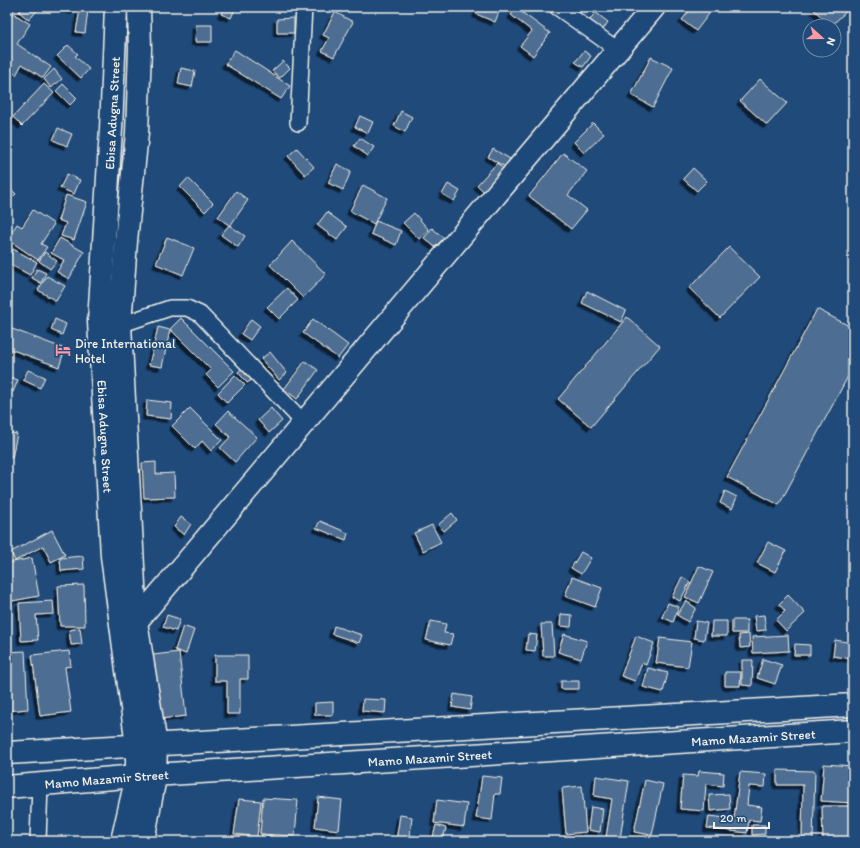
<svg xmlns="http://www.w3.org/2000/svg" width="860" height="848" font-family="Itim,sans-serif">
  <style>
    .building { fill: #4d6e92; stroke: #f4f1e8; filter: url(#shadow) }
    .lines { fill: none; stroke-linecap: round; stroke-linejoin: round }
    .street-casing { stroke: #f4f1e8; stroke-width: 18 }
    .secondary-casing { stroke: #f4f1e8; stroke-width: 25 }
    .primary-casing { stroke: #f4f1e8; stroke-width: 25 }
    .street { stroke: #1f4a7a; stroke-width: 15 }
    .secondary { stroke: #1f4a7a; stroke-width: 22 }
    .primary { stroke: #1f4a7a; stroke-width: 22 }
    .labels { text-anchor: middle; stroke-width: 3.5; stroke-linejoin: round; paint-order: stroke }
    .street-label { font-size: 13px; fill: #f4f1e8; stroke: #1f4a7a }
    .poi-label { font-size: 13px; fill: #f4f1e8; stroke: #1f4a7a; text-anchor: start }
  </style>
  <defs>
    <filter id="shadow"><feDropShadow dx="-3.5" dy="3.5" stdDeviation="0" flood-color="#0009"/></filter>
  </defs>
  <rect width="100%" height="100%" fill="#1f4a7a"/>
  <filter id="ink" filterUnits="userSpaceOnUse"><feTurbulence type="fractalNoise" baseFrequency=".025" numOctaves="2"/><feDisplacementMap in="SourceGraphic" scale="8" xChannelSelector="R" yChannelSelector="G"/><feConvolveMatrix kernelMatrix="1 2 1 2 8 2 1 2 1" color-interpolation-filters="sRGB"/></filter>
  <g filter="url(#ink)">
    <path class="building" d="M7 7H16L7 20Z
      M23 7H40L29 20 19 12Z
      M57 7H76L75 11Z
      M224 7H236L231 18 221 14Z
      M479 7H501L495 22 476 14Z
      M692 7H714L696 31 682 20Z
      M817 7H851L831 26 814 10Z
      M516 8 550 33 533 56 520 46 532 31 511 15Z
      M80 9 88 10 85 33 76 32Z
      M335 12 353 22 334 57 322 51 329 38 323 35Z
      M595 12 608 22 602 31 589 22Z
      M13 13 30 24 17 44 51 67 43 78 22 64 16 75 7 69V22Z
      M294 18V33H277V19Z
      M196 25H212V42H195Z
      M68 45 78 54 75 56 89 69 81 78 57 56Z
      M235 50 290 86 281 99 225 64Z
      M584 51 591 56 583 67 575 62Z
      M651 57 673 68 653 107 631 95Z
      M283 61 290 68 280 78 272 71Z
      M181 68 195 71 192 87 178 84Z
      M54 69 62 79 51 88 44 79Z
      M760 79 787 103 767 125 740 101Z
      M44 84 54 93 22 126 13 117Z
      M63 84 77 98 70 105 56 91Z
      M401 111 412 117 405 132 394 126Z
      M360 116 373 122 368 133 355 127Z
      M593 123 604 134 584 153 574 142Z
      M58 128 72 134 67 146 53 140Z
      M360 138 374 147 368 156 354 146Z
      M297 148 314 167 305 175 288 156Z
      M493 149 512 160 507 168 488 157Z
      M563 153 587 171 568 195 587 210 571 229 529 196Z
      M497 163 505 170 485 193 477 185Z
      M337 164 351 171 343 190 328 183Z
      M693 168 707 181 697 191 683 179Z
      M67 174 80 180 74 194 60 188Z
      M188 178 213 203 205 212 180 187Z
      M448 184 460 191 454 201 442 194Z
      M7 185 16 194 7 203Z
      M363 185 387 198 374 224 350 211Z
      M236 191 248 200 230 226 218 217Z
      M66 195 87 202 74 240 61 236 66 223 58 220Z
      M33 210 54 224 41 244 47 247 38 260 7 239 17 224 22 227Z
      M327 212 347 227 337 240 317 225Z
      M414 213 429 230 419 239 403 223Z
      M376 221 401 231 396 245 371 234Z
      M229 225 245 236 238 247 221 235Z
      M432 228 444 238 435 247 424 238Z
      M167 237 194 248 183 275 156 264Z
      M60 238 84 252 69 279 57 272 64 260 51 253Z
      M292 241 326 274 303 298 270 265Z
      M729 247 760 277 720 318 689 288Z
      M13 249 37 262 30 275 7 263Z
      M45 252 57 261 50 269 39 261Z
      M37 269 46 273 41 283 32 278Z
      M47 276 65 286 56 301 38 290Z
      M287 288 298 300 279 319 267 307Z
      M587 291 626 311 621 322 582 303Z
      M817 309 853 328V367L779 505 727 477Z
      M627 317 660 346 591 427 558 399Z
      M181 318 234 371 218 387 206 375 211 370 170 329Z
      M55 319 66 324 62 335 51 330Z
      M251 319 260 326 250 340 241 334Z
      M313 319 348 345 338 358 303 333Z
      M7 327 65 349 59 367 7 348Z
      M158 327 170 330 162 367 149 365Z
      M270 352 287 373 279 380 261 359Z
      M305 361 318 370 297 399 284 389Z
      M245 366 255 378 247 383 238 372Z
      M28 370 45 377 40 388 23 380Z
      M235 375 245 385 227 403 218 393Z
      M7 376 18 380 13 392 7 390Z
      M147 400 172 403 171 419 146 416Z
      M190 408 222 440 211 451 202 441 195 449 172 426Z
      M271 408 282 421 269 433 258 420Z
      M228 411 257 437 235 462 220 448 230 437 216 424Z
      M7 432 17 434 12 458 7 457Z
      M156 462V474L174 473 175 497 144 498 142 463Z
      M725 491 737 497 732 509 720 503Z
      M452 513 457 520 444 531 438 525Z
      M181 517 191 524 184 535 174 527Z
      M320 521 348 533 346 540 316 528Z
      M432 525 441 542 423 551 414 533Z
      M52 530 65 555 51 562 43 546 15 561 11 552Z
      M768 542 786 551 775 572 757 563Z
      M581 552 591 558 581 574 571 568Z
      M83 556 84 569 61 571 60 558Z
      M32 558 39 596 7 602V560L8 563Z
      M699 566 713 572 699 603 685 597Z
      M572 577 602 588 595 607 565 596Z
      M682 577 690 582 680 601 672 597Z
      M84 585 85 626H60L58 586Z
      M788 595 805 613 786 631 776 620 785 611 779 604Z
      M53 601 54 614 36 615 38 640 21 641 19 603Z
      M686 601 696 608 688 622 677 615Z
      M668 603 679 607 673 622 662 617Z
      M561 614 572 615 571 627 560 626Z
      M167 615 180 619 176 631 163 627Z
      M764 615 766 630 756 631 754 616Z
      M732 620H747V633H732Z
      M431 621 446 624 444 633 453 634 450 645 426 640Z
      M696 621 707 623 704 640 694 638Z
      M712 621H727V636H711Z
      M541 624H552L554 656H543Z
      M183 626 194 630 186 654 175 650Z
      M334 626 362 635 359 643 332 634Z
      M80 628 82 644 71 645 69 630Z
      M528 634 537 635 535 651 526 650Z
      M564 634 587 641 581 659 558 652Z
      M749 634 750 647 740 648 739 635Z
      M788 635 789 651 753 653 752 637Z
      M636 636 654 643 646 665 642 663 635 681 621 676Z
      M660 638 692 642 688 667 656 663Z
      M835 640 853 643V659L833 656Z
      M795 644 810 645V655H794Z
      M25 651 28 709 7 711V652Z
      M69 651 71 666 65 667 71 712 40 716 32 655Z
      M179 652 186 716 160 719 153 655Z
      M215 655H248V679H240V714H227V681H215Z
      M763 659 782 665 775 684 757 678Z
      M742 660H753L752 686 742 685Z
      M648 668 668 673 663 692 643 687Z
      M725 672H741L740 686H725Z
      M561 681H579V689H561Z
      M454 694 472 697 470 710 452 707Z
      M363 699 386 700 385 713 362 711Z
      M333 702V715H315V703Z
      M824 764 853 766V803L821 801Z
      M777 770 815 771 813 840H802L803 785H777Z
      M699 771 724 773 723 786 706 784 704 811 680 809 683 775 698 776Z
      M740 772 766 774 765 787 749 786 747 805 762 807 760 821 749 820 747 833 707 828 709 816 734 819Z
      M482 776 502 778 500 794H495L492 820 476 818Z
      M596 776 629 781 620 839 606 837 612 799 594 796Z
      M645 780 663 784 652 835 634 832Z
      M582 786 586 832 566 834 562 788Z
      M729 794 730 809 710 811 709 795Z
      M318 797 342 800 339 830 315 827Z
      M263 798 298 800 295 836 260 834Z
      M239 799 261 801 257 837 234 834Z
      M437 800 467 804 464 827 434 823Z
      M822 806H853V841H823Z
      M591 807 603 809 600 832 588 830Z
      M400 815 412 817 410 835 420 837V841H396Z
      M436 825 446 828 443 839 433 837Z
      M752 825H765V834L752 835Z
      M262 834 273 836V841H261Z"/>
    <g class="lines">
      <g class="street-casing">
        <path id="street" d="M557 7 618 50
          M298 123 304 7
          M120 325 170 308H187L200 314 304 423
          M38 841 40 785"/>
      </g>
      <g class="secondary-casing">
        <g id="secondary">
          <path id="s1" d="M116 7 111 129 99 322 112 556 137 746V776L122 841"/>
          <path d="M139 7 140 49 137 133 126 241 120 325 136 622 156 745 155 777 143 841"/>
          <path d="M136 622 654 7"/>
        </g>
      </g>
      <g class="primary-casing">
        <g id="primary">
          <path d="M7 753 853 705"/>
          <path id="s2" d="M7 787 137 776 853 731"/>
        </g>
      </g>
      <use href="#street" class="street"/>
      <use href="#secondary" class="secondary"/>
      <use href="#primary" class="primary"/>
    </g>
  </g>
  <defs>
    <g id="hotel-bare" transform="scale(1.2)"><path d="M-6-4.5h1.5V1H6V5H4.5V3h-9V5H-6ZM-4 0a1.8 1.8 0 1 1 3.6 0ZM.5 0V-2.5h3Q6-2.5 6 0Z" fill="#ff9aa2" stroke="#1f4a7a" stroke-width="2.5" paint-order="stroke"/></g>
  </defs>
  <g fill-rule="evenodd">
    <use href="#hotel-bare" x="63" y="350"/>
  </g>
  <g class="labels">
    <g class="street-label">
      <text transform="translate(112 113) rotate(-87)" y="5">Ebisa Adugna Street</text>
      <text dy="5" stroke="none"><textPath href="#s1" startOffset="430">Ebisa Adugna Street</textPath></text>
      <text dy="5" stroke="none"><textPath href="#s2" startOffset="748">Mamo Mazamir Street</textPath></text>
      <text dy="5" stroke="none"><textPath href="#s2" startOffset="424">Mamo Mazamir Street</textPath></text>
      <text dy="5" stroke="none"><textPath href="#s2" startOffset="100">Mamo Mazamir Street</textPath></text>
    </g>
    <g class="poi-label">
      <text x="75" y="348">Dire International<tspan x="75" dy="15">Hotel</tspan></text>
    </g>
  </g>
  <rect width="860" height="848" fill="none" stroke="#1f4a7a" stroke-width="24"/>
  <rect x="12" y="12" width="836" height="824" fill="none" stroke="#f4f1e8" stroke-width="1.5" filter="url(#ink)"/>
  <g transform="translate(822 38) rotate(111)"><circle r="19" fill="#1f4a7a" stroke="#748da6"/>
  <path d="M0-3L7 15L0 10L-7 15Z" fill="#ff9aa2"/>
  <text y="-6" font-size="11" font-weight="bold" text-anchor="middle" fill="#f4f1e8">N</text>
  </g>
  <path d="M714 822v6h55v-6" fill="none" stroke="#f4f1e8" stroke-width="2"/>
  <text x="720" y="822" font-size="12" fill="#f4f1e8" stroke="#1f4a7a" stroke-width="3" paint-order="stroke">20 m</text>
</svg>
